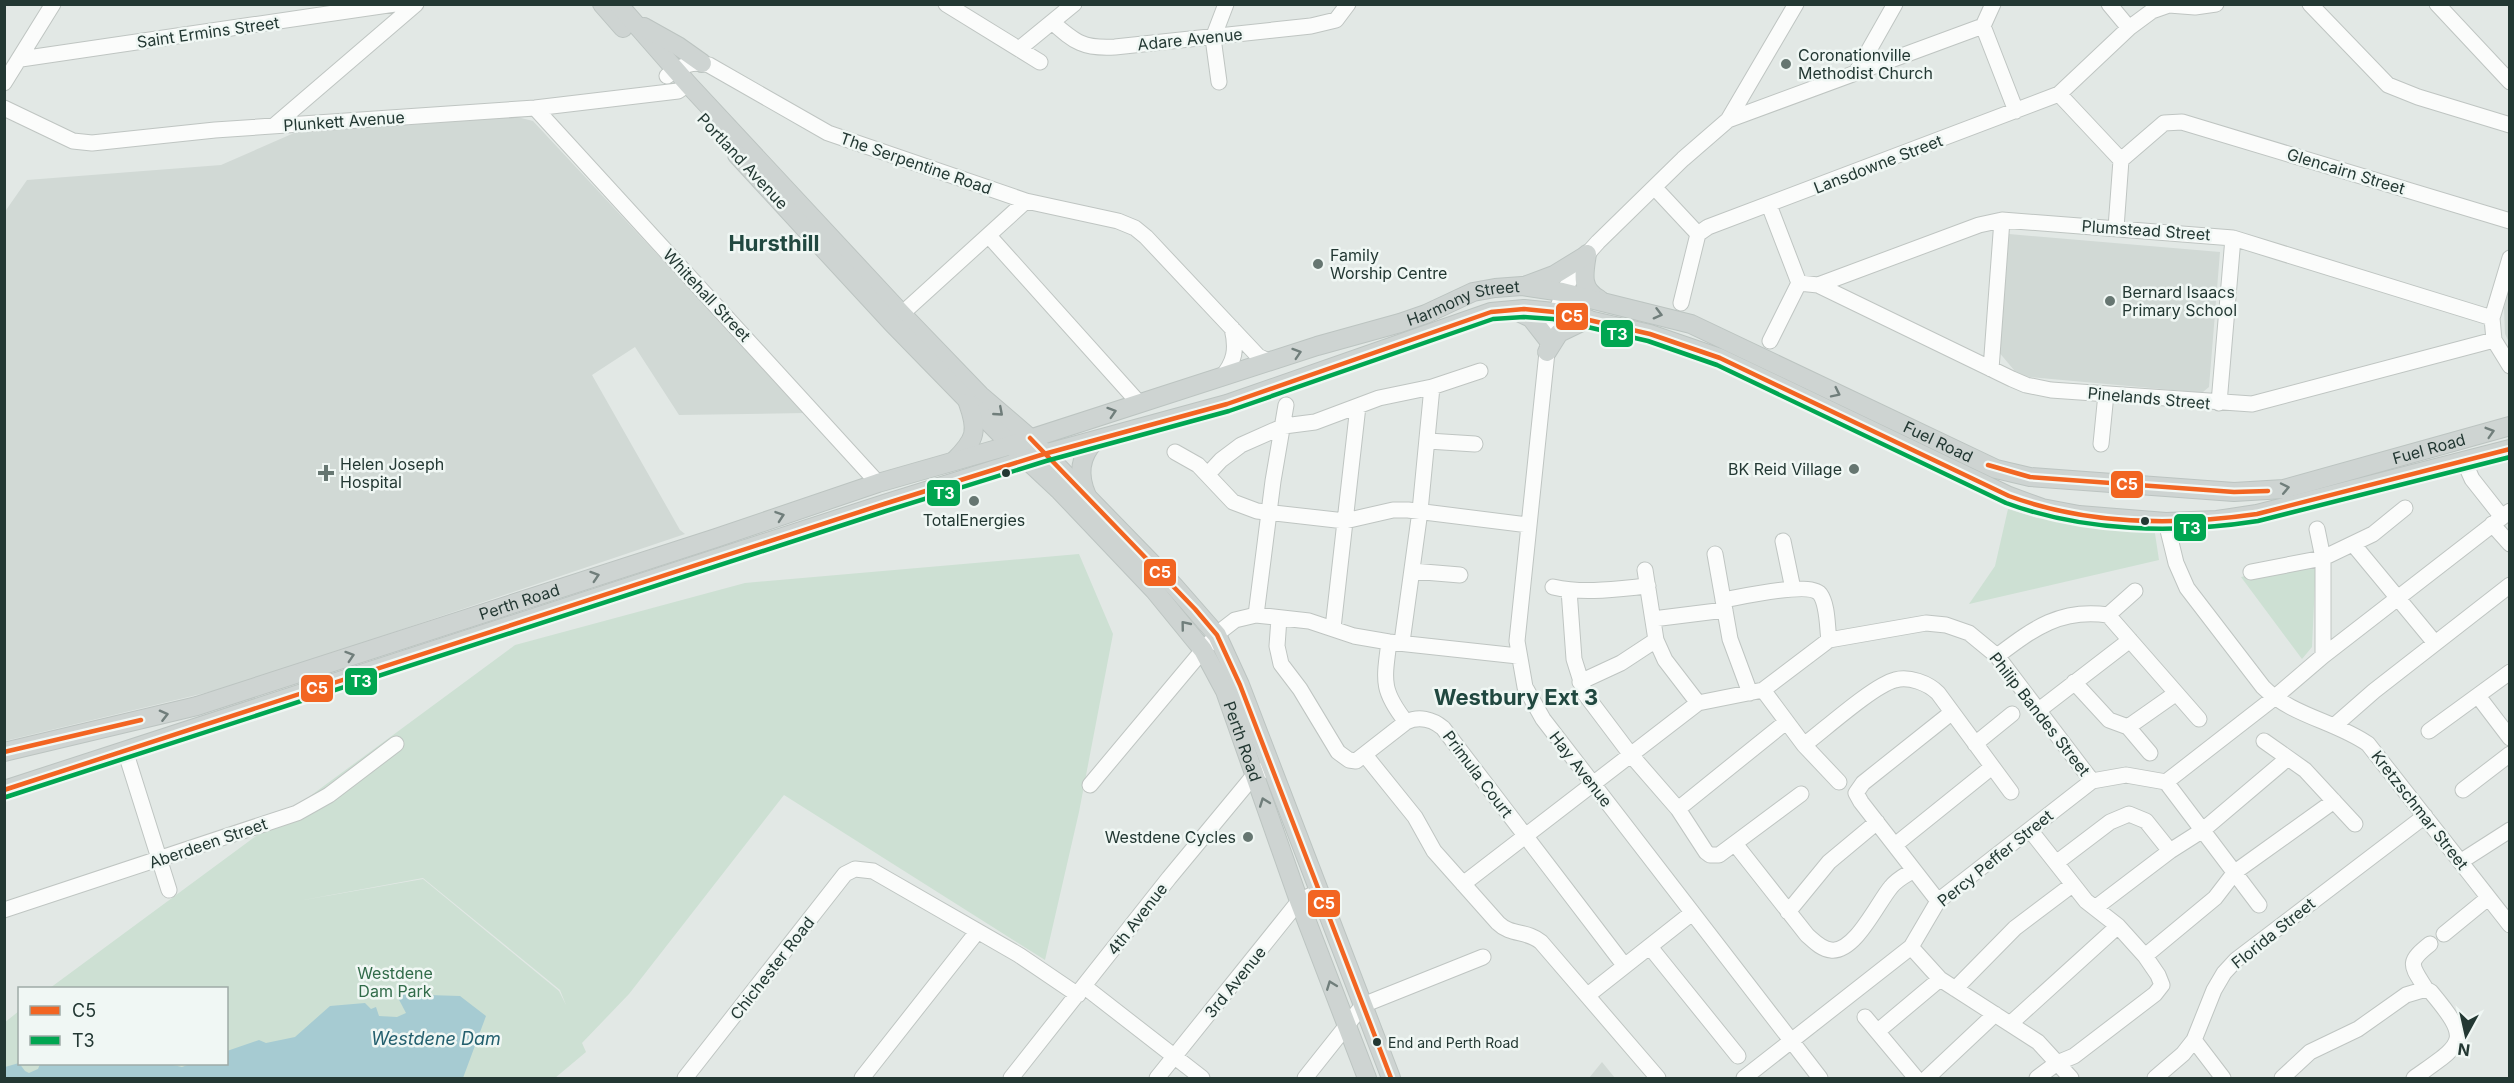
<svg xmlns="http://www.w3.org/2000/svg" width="2514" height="1083" font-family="Inter,sans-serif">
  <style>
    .built { fill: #d1d9d5 }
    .green { fill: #cde0d3; fill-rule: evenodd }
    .water { fill: #a6cbd2 }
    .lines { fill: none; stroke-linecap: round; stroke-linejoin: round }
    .minor-casing { stroke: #bfc5c2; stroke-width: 17 }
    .major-casing { stroke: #bcc4c1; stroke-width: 20 }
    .minor { stroke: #fbfcfb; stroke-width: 15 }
    .major { stroke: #ced4d2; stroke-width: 18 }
    .bus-1-casing { stroke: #f0f7f4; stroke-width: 9 }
    .bus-2-casing { stroke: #f0f7f4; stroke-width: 9 }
    .bus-1 { stroke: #f26522; stroke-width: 4.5 }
    .bus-2 { stroke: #00a651; stroke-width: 4.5 }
    .oneway { stroke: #707e7b }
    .poi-dot { fill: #667671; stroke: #f0f7f4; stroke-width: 2 }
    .bus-dot { fill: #233833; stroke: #f0f7f4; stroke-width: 2 }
    .labels { text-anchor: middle; stroke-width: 5; stroke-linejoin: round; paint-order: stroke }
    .bus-label { font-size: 14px; fill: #233833; stroke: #f0f7f4; text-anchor: start }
    .street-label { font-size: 16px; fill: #233833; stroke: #f0f7f4 }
    .poi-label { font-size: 16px; fill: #233833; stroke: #f0f7f4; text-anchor: start }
    .park-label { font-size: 16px; fill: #316b49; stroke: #f0f7f4 }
    .water-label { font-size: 18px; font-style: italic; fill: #235f6e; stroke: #f0f7f4 }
    .district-label { font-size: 22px; font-weight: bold; fill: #214840; stroke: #f0f7f4 }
    .line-badge { stroke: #f0f7f4; stroke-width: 2 }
    .badge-label { font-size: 16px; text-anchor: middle; font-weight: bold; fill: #fff }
  </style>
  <rect width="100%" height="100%" fill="#e2e8e5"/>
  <path class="built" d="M517 117 533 121 805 413 679 415 635 347 592 375 680 530 685 534 234 686 5 741 4 213 27 180 221 165 294 133Z
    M2009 234 2220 252 2209 387 2203 392H2195L2019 376 1998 351Z
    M2509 288V342L2505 334 2504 308Z
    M1602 1062 1615 1078H1589Z"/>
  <path class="green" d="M2008 509 2037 518 2154 527 2159 560 1969 604 1995 566Z
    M1079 554 1113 634 1079 812 1045 960 784 795 629 994 582 1043 586 1052 555 1078H5L4 1023 19 1011 20 1064H226V988H50L515 645 745 583ZM423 878 560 990 566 1005 559 991 423 879 298 901Z
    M2316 560 2312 647 2302 659 2241 577Z"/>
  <path class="water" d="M396 994 460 996 486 1016 463 1078H5V1067L19 1063 25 1071 29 1073 38 1069 40 1064H169L182 1067 190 1064H226L227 1051 259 1040 266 1043 295 1037 330 1006 365 1003 371 1009 376 1007 379 1016 397 1017 406 1013Z"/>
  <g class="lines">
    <g class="minor-casing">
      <path id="minor" d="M946 4 1040 62
        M1796 4 1728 120 1683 159 1598 242C1566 276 1555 307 1547 352L1517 641 1525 687 1543 719 1820 1078
        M2109 4 2129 28
        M2310 4 2388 85 2418 97 2510 125
        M2437 4 2510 82
        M1052 22C1075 42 1083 49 1115 47L1311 26 1336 20 1348 4
        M1983 26 2016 111
        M1983 26 1993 4
        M1019 49 1074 4
        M21 59 395 4
        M1856 73 1895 4
        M667 76C680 66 693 60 709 65L828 133 1026 201 1118 221 1135 228 1146 237 1258 356 1270 362
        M1219 82 1213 38 1226 4
        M4 83 53 4
        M2059 94 2121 160 2116 228
        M4 108 73 141 92 143 215 130 535 108 678 91 688 84
        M535 108 878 483
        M1728 120 1983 26
        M275 125 416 4
        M2121 160 2164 123 2182 122 2510 221
        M1655 188 1698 234 1681 303
        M1769 205 1799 283 1770 341
        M1698 234 1708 227 2059 94 2129 28 2152 11 2169 5 2195 7 2216 4
        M989 236 1139 403
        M2510 258 2492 318 2494 340 2510 366
        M1799 283 1818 285 1979 225 2002 220 2233 238 2492 318
        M1818 285 2012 379 2026 385 2051 390 2252 404 2494 340
        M895 320 1026 201
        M1991 369 2002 220
        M1221 378C1235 362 1237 349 1232 328
        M2219 403 2233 238
        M1428 441 1475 444
        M2101 444 2106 394
        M1175 452 1198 465 1233 502 1257 511 1345 521 1393 510H1408L1528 525
        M2464 461 2472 479 2502 517
        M1208 474 1221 460 1241 445 1284 426 1315 422 1379 398 1432 387 1480 371
        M2166 522 2176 563 2187 588 2263 687C2292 716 2335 721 2368 744L2510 925
        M2492 524 2510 544
        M1783 541 1793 589
        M2353 544 2435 643
        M1715 554 1730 639 1750 693
        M1645 570 1656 640 1665 660 1698 703
        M1412 571 1460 575
        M2251 572 2323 558 2373 534 2405 508
        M1553 587C1584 594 1617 589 1648 586
        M1569 590 1574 659 1585 694 1631 755 1678 809 1706 852 1710 855H1719L1801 794
        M1723 600C1741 597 1809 581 1820 594 1828 605 1827 627 1829 640
        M1256 615 1273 481 1286 405
        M2108 615 2199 719
        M1279 618 1277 646 1281 664 1300 689 1338 752 1349 760 1356 761 1406 722
        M1653 619 1725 610
        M1333 628 1358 406
        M1389 642C1384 681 1381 690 1406 722 1419 716 1432 719 1443 728L1624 965
        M1402 642 1420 511 1432 387
        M1997 656C2033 629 2060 608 2108 615L2135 591
        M2323 656 2510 511
        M1580 682 1621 663 1656 640
        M2074 682 2109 720 2128 727 2150 753
        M1763 690 1804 745 1839 782
        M2478 696 2510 738
        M2039 710 2130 640
        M2334 726 2374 691 2510 585
        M2128 727 2175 694
        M2429 731 2510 672
        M2264 741 2305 770 2355 824
        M1975 744 2012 714
        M1804 745C1824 730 1874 685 1895 680 1909 676 1928 683 1938 693L2011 792
        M1365 755 1415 817 1434 851 1498 923C1511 936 1527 930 1541 942L1658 1078
        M128 760 169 890
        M2166 782 2259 905
        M1090 785 1203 650 1222 630 1235 620 1256 615 1309 621 1354 636 1389 642 1518 656
        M2463 790 2510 754
        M1678 809 1786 722
        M2030 830 2086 901 2118 926 2145 956 2158 975 2162 985 2155 994 2074 1056 2057 1063 2037 1078
        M1736 845 1807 935C1814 941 1821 949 1831 950 1855 953 1878 902 1891 887 1897 879 1906 875 1914 870
        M1895 845 1992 767
        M2460 862 2510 830
        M2056 863 2110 822 2129 814 2146 821 2170 851
        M1463 884 1698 703 1763 690 1829 640 1926 623 1946 625 1969 633 1997 656 2092 781
        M1938 901 1861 802 1856 793 1863 783 1951 713
        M2095 908 2170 851 2203 830 2288 758
        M4 910 297 813 329 795 396 744
        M1788 912 1829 862 1877 822
        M2444 934 2488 898
        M1650 947 1738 1056
        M1911 947 1940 979 2038 1042 2071 1078
        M2145 956 2215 898 2235 872 2334 801
        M1085 987 1202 1078
        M1955 989 2015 928 2072 885
        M2426 989C2411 965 2406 963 2430 944
        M1588 995 1692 913
        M1865 1017 1916 1078
        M2010 1024 2118 926
        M1878 1031 1940 979
        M2194 1040 2223 1078
        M685 1078 845 874 855 869 873 871 1019 955 1078 995
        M862 1078 977 932
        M1011 1078 1169 878 1246 785 1254 775 1270 767
        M1157 1078 1299 901 1318 892
        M1305 1078 1363 1005 1483 957
        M1744 1078 1911 947 1938 901 2092 781 2126 775 2166 782 2274 698 2323 656V558L2317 529
        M1927 1078 1995 1014
        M2155 1078 2183 1054 2194 1040 2214 990 2224 973 2236 960 2425 816
        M2282 1078 2310 1052 2358 1029 2406 995 2426 989 2431 992C2473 1042 2463 1043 2414 1078"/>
    </g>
    <g class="major-casing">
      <g id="major">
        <path d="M602 4 623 28"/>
        <path d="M618 4 688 84 901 313 980 395 1030 438 1175 587 1217 635 1240 685 1391 1078"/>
        <path d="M644 27 678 46 702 63"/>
        <path id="s1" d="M737 155 892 323 1011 445 1060 491 1154 590 1203 650 1225 691 1299 901 1367 1078"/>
        <path d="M1587 254C1584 273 1580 289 1599 299"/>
        <path d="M1527 285 1554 275 1585 256"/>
        <path d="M1516 311 1531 318 1549 341"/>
        <path d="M1547 352 1559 333 1588 319"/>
        <path d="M955 460C976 439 978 431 968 403"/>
        <path d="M1087 496C1078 476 1079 457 1095 441"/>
        <path id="s2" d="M4 752 197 706 716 538 878 483 1011 445 1317 346 1400 323 1426 314 1473 292 1495 288 1522 286 1562 292 1691 324 1996 469 2030 477 2234 492 2284 489 2510 426"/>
        <path d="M4 790 884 504 1044 454 1227 404 1491 312 1524 309 1554 312 1650 334 1720 358 2009 496 2042 508 2079 515 2166 522 2217 520 2257 514 2510 449"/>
      </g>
    </g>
    <use href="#minor" class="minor"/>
    <use href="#major" class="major"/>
    <g class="bus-1-casing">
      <path id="bus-1" d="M1030 438 1195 609 1217 635 1240 685 1391 1078
        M1988 465 2030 477 2234 492 2268 491
        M4 752 141 720
        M4 790 884 504 1044 454 1227 404 1491 312 1524 309 1554 312 1650 334 1720 358 2009 496C2088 525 2175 526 2257 514L2510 449"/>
    </g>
    <g class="bus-2-casing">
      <path id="bus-2" d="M6 797 886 511 1046 461 1229 411 1493 319 1524 317 1553 319 1648 341 1717 365 2006 503C2085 532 2175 534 2258 521L2510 457"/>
    </g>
    <use href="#bus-1" class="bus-1"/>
    <use href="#bus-2" class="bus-2"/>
  </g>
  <defs><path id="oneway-chevron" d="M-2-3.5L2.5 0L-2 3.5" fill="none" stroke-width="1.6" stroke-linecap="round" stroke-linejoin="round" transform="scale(1.5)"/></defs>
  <g class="oneway">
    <use href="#oneway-chevron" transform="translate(1658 314) rotate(15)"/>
    <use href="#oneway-chevron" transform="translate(1297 353) rotate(-18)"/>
    <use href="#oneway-chevron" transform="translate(1836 393) rotate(26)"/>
    <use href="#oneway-chevron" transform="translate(999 412) rotate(41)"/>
    <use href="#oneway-chevron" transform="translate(1112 412) rotate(-18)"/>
    <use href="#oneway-chevron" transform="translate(2490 432) rotate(-17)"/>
    <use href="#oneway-chevron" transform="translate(2285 488) rotate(-12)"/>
    <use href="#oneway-chevron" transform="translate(780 516) rotate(-19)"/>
    <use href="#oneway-chevron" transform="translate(595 576) rotate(-18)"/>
    <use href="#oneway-chevron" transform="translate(1185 625) rotate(-129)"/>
    <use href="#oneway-chevron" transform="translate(350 656) rotate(-18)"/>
    <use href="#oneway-chevron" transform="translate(164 715) rotate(-14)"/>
    <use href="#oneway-chevron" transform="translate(1264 802) rotate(-110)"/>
    <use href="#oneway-chevron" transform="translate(1331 985) rotate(-111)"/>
  </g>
  <g class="poi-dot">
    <circle cx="1786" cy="64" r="6"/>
    <circle cx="1318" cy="264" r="6"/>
    <circle cx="2110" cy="301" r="6"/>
    <circle cx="1854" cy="469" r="6"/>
    <path d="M323 464h6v6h6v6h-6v6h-6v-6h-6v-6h6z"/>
    <circle cx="974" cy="501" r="6"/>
    <circle cx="1248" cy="837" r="6"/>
  </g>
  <g class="bus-dot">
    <circle cx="1006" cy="473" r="5"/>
    <circle cx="2145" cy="521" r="5"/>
    <circle cx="1377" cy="1042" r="5"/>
  </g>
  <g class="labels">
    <g class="bus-label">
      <text x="1388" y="1048">End and Perth Road</text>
    </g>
    <g class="street-label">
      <text transform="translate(208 32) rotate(-8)" y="6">Saint Ermins Street</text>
      <text transform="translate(1190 39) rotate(-6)" y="6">Adare Avenue</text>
      <text transform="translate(344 121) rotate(-4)" y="6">Plunkett Avenue</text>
      <text transform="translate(743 161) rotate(47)" y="6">Portland Avenue</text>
      <text transform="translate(916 163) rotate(19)" y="6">The Serpentine Road</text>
      <text transform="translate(1878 164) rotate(-21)" y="6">Lansdowne Street</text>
      <text transform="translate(2346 171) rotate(17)" y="6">Glencairn Street</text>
      <text transform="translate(2146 230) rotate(4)" y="6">Plumstead Street</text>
      <text transform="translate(707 295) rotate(47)" y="6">Whitehall Street</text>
      <text dy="6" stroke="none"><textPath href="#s2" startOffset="1528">Harmony Street</textPath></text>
      <text transform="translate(2149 398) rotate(5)" y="6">Pinelands Street</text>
      <text dy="6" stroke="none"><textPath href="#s2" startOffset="2037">Fuel Road</textPath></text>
      <text dy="6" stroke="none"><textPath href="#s2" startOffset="2541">Fuel Road</textPath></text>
      <text dy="6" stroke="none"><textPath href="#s2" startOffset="537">Perth Road</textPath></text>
      <text transform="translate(2040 714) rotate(52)" y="6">Philip Bandes Street</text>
      <text dy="6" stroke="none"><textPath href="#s1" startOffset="780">Perth Road</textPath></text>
      <text transform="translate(1581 769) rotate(52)" y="6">Hay Avenue</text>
      <text transform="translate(1478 774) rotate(53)" y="6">Primula Court</text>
      <text transform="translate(2420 810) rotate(52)" y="6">Kretzschmar Street</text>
      <text transform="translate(208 843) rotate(-19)" y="6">Aberdeen Street</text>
      <text transform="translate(1995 858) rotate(-39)" y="6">Percy Peffer Street</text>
      <text transform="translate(1137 919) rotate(-52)" y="6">4th Avenue</text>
      <text transform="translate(2273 933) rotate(-39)" y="6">Florida Street</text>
      <text transform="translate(772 968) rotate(-52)" y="6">Chichester Road</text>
      <text transform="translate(1235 982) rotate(-51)" y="6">3rd Avenue</text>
    </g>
    <g class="poi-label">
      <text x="1798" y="61">Coronationville<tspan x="1798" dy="18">Methodist Church</tspan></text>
      <text x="1330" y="261">Family<tspan x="1330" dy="18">Worship Centre</tspan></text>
      <text x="2122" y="298">Bernard Isaacs<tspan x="2122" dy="18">Primary School</tspan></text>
      <text x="340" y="470">Helen Joseph<tspan x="340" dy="18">Hospital</tspan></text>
      <text x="1842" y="475" text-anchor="end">BK Reid Village</text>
      <text x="974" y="526" text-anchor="middle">TotalEnergies</text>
      <text x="1236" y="843" text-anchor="end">Westdene Cycles</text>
    </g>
    <g class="park-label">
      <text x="395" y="979">Westdene<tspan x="395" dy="18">Dam Park</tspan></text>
    </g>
    <g class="water-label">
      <text x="436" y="1045">Westdene Dam</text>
    </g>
    <g class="district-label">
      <text x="774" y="251">Hursthill</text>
      <text x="1516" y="705">Westbury Ext 3</text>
    </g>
  </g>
  <g class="line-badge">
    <rect x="1555" y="302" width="34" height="29" rx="6" fill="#f26522"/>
    <rect x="1600" y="319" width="34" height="29" rx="6" fill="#00a651"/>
    <rect x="2110" y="470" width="34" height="29" rx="6" fill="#f26522"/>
    <rect x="926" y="479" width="35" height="28" rx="6" fill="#00a651"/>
    <rect x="2173" y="513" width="34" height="29" rx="6" fill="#00a651"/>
    <rect x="1143" y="558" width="34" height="29" rx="6" fill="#f26522"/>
    <rect x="344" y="667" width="34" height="29" rx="6" fill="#00a651"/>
    <rect x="300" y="674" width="34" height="29" rx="6" fill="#f26522"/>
    <rect x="1307" y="889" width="34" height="29" rx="6" fill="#f26522"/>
  </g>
  <g class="badge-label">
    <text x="1572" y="322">C5</text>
    <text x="1617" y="340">T3</text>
    <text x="2127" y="490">C5</text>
    <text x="944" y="499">T3</text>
    <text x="2190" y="534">T3</text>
    <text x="1160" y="578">C5</text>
    <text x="361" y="687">T3</text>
    <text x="317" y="694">C5</text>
    <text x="1324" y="909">C5</text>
  </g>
  <rect width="2514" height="1083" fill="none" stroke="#233833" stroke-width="12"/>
  <rect x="18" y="987" width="210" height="78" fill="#f0f7f4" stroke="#9eaba7" stroke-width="1.5"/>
  <rect x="30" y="1006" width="30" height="9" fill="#f26522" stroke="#9eaba7" stroke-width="1.5"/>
  <text x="72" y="1017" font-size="18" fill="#233833">C5</text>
  <rect x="30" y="1036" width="30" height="9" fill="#00a651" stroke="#9eaba7" stroke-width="1.5"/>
  <text x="72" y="1047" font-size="18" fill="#233833">T3</text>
  <g transform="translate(2466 1035) rotate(188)" stroke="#f0f7f4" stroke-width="4.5" paint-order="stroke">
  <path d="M0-4.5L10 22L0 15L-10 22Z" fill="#233833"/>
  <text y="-9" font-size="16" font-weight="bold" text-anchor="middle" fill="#233833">N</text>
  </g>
</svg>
